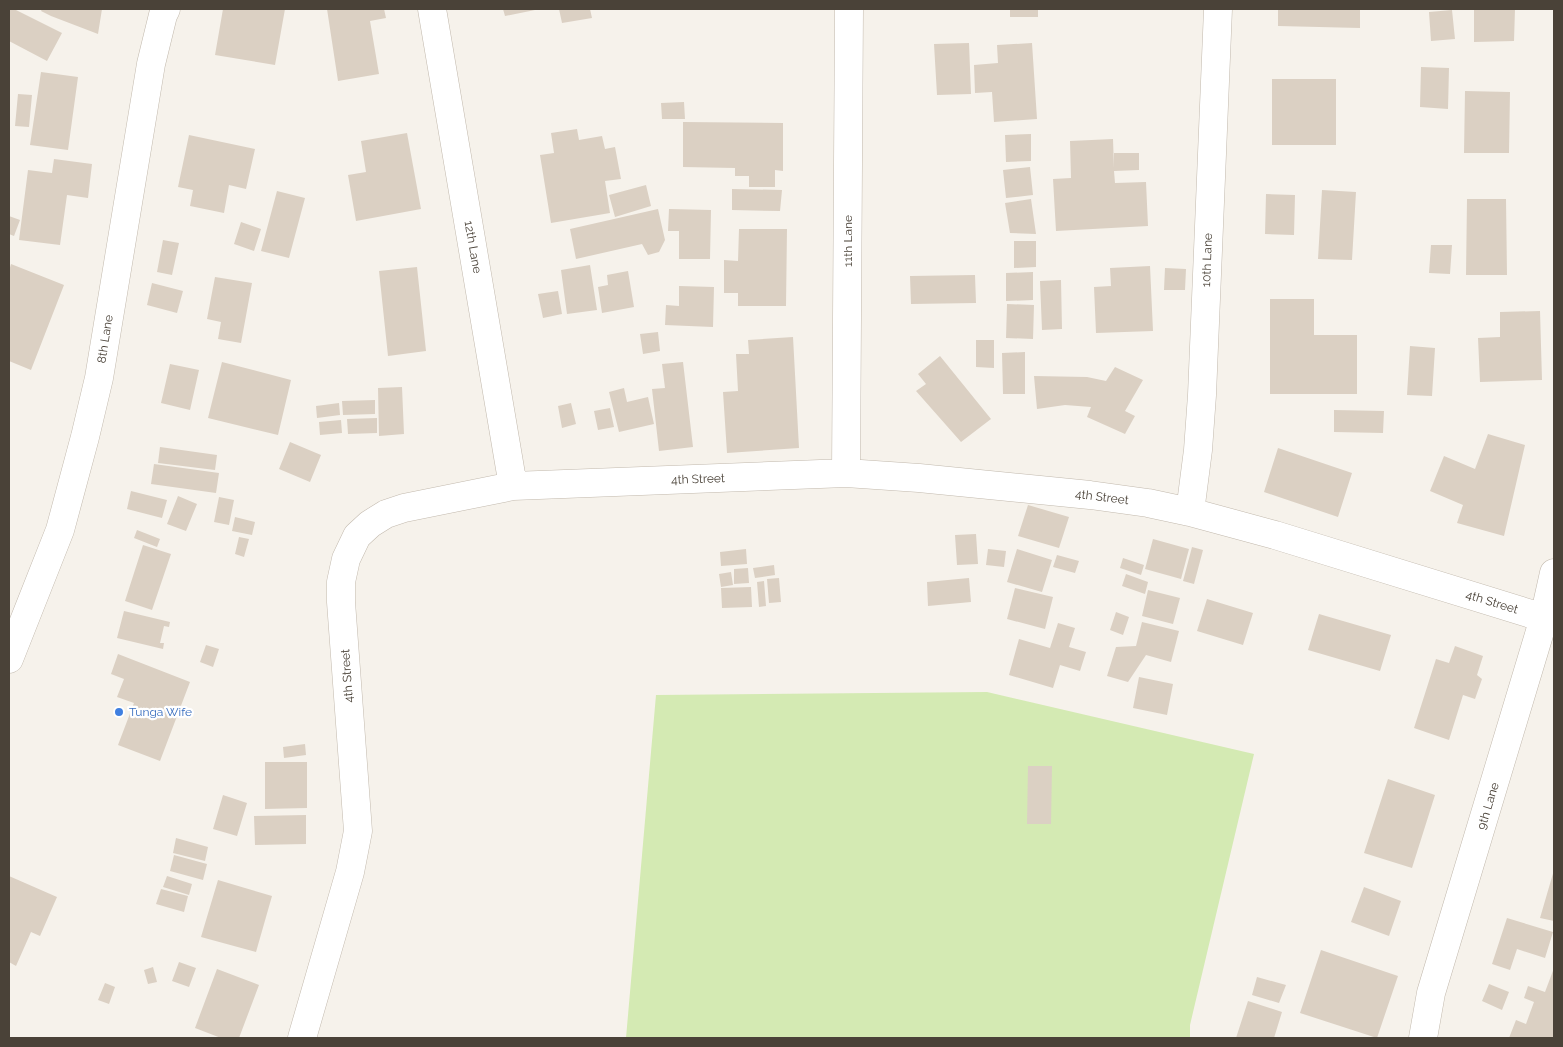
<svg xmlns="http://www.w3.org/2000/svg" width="1563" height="1047" font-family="Raleway,sans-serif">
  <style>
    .green { fill: #d4eab3 }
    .building { fill: #dbd0c3 }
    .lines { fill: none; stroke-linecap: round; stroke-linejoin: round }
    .street-casing { stroke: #c2b9ad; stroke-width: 29 }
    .street { stroke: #fff; stroke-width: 28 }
    .shop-dot { fill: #3f7fe0; stroke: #fff; stroke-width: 2 }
    .labels { text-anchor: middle; stroke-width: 4.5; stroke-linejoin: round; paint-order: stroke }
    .street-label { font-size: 12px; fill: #4a4238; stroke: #fff }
    .shop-label { font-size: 12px; fill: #366cbe; stroke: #fff; text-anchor: start }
  </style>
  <rect width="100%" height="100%" fill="#f6f2eb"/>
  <path class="green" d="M987 692 1254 754 1190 1025V1038H626L656 695Z"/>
  <path class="building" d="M9 9H14L62 33 47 61 9 41Z
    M42 9H102L98 34 51 16 41 11Z
    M223 9H285L275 65 215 55Z
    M327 9H384L386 18 370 21 379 74 338 81Z
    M503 9H535V10L505 16Z
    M559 9H590L592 18 562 23Z
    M1010 9H1038V17H1010Z
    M1278 9H1360V28L1278 26Z
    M1474 9H1515L1514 41 1474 42Z
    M1452 10 1455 39 1431 41 1429 12Z
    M969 43 971 94 937 95 934 44Z
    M1032 43 1037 119 994 122 992 92 975 93 974 65 998 63 997 45Z
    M1421 67 1449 68 1448 109 1420 107Z
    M41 72 78 77 68 150 30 145Z
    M1272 79H1336V145H1272Z
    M1465 91 1510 92 1509 153H1464Z
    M18 94 32 95 29 127 15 126Z
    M684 102 685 119H662L661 103Z
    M683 122 783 123V171L775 170V187H749V176H735V168L683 167Z
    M577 129 579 140 602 136 605 149 615 147 621 179 605 181 610 213 551 223 540 155 554 153 551 133Z
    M407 133 421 209 356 221 348 175 366 172 361 141Z
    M1031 134V161L1006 162 1005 135Z
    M189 135 255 149 246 189 229 185 224 213 190 206 193 190 178 187Z
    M1113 139 1114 168V153H1139V170L1114 171 1115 183 1146 182 1148 226 1056 231 1053 179 1071 178 1070 141Z
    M54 159 92 164 88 198 67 195 60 245 19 240 28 170 52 173Z
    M1030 167 1033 195 1006 198 1003 170Z
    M646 185 651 206 615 217 609 195Z
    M732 189 782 190 780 211 732 210Z
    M1322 190 1356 192 1352 260 1318 259Z
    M277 191 305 198 289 258 261 251Z
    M1266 194 1295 195 1294 235 1265 234Z
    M1031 199 1036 234 1010 233 1005 203Z
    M1467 199H1506L1507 275H1466Z
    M658 209 665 240 659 252 648 255 642 244 576 259 570 229Z
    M669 209 711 210 710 259H679V231H668Z
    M9 216 20 220 14 236 9 234Z
    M241 222 261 229 254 251 234 244Z
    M739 229H787L786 306H738V293H724V260L738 261Z
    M163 240 179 243 172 275 157 272Z
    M1014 241H1036V267L1014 268Z
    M1431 245H1452L1450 274 1429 273Z
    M11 264 64 285 31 370 9 361V271Z
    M590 265 597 310 567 314 561 270Z
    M1150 266 1153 331 1096 333 1094 287 1111 286 1110 268Z
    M417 267 426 351 388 356 379 271Z
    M1165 268 1186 269 1185 290H1164Z
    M628 271 634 307 602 313 598 287 608 285 607 275Z
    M1033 272V300L1006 301V273Z
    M975 275 976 303 911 304 910 276Z
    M215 277 252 283 241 343 218 339 221 322 207 319Z
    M1061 280 1062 329 1042 330 1040 281Z
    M152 283 183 291 177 313 147 305Z
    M679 286 714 287 713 327 665 325 666 305 679 306Z
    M558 291 562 314 543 318 538 294Z
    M1270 299H1314V335H1357V394H1270Z
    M1007 304 1034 305 1033 339 1006 338Z
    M1540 311 1542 380 1480 382 1478 338 1500 337V312Z
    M658 332 660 351 643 354 640 334Z
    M793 337 799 448 727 453 723 392 738 391 736 354H749L748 340Z
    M976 340H994V368L976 367Z
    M1410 346 1435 348 1432 396 1407 395Z
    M1025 352V394H1003L1002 353Z
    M940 356 991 419 961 442 916 391 926 384 918 374Z
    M222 362 291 380 278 435 208 418Z
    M683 362 693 447 659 451 652 389 665 388 662 364Z
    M170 364 199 370 190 410 161 403Z
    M1115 367 1143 380 1125 411 1135 416 1125 434 1087 417 1091 407 1065 405 1037 409 1034 376 1087 377 1106 381Z
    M402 387 404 434 379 436 378 388Z
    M624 388 627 402 648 397 654 424 619 432 609 392Z
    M375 400V414L343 415 342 401Z
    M339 403 340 415 317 418 316 406Z
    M571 403 576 424 562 428 558 406Z
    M610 408 614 427 598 430 594 411Z
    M1334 410 1384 411 1383 433 1334 432Z
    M377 418V433L348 434 347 419Z
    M341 420 342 433 320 435 319 422Z
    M1488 434 1525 445 1504 536 1457 523 1463 505 1430 491 1444 456 1475 469Z
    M290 442 321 455 310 482 279 469Z
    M160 447 217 455 215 470 158 463Z
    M1278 448 1352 473 1338 517 1264 492Z
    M154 464 219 473 216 493 151 484Z
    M131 491 167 500 162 518 127 509Z
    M178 496 197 504 186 531 167 524Z
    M219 497 234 500 229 525 214 522Z
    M1028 505 1069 517 1059 548 1018 536Z
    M235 517 255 522 252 535 232 531Z
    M137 530 160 539 157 547 134 538Z
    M976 534 978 564 957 565 955 535Z
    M239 537 249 539 244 557 235 554Z
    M1153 539 1189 549 1181 579 1145 569Z
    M143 545 171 554 152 610 125 601Z
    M1192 547 1203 550 1194 584 1183 581Z
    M746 549 747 564 721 566 720 552Z
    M988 549 1006 551 1004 567 986 565Z
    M1017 549 1052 560 1042 592 1007 582Z
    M1057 555 1079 561 1075 573 1053 567Z
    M1123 558 1144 565 1141 575 1120 568Z
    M774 565 775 575 755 578 753 568Z
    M748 568 749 583 734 584V569Z
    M731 572 733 585 721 587 719 574Z
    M1126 574 1148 582 1145 594 1122 586Z
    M779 578 781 602 769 603 767 579Z
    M969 578 971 602 928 606 927 582Z
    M764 581 766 606 759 607 757 582Z
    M751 587 752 607 722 608 721 588Z
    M1015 588 1053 597 1045 629 1007 619Z
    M1148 590 1180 598 1173 624 1142 616Z
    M1207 599 1253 613 1243 645 1197 631Z
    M124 611 170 622 169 627 164 626 160 643H164L163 649 117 638Z
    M1116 612 1129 617 1123 635 1110 630Z
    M1319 614 1391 635 1380 671 1308 650Z
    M1142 622 1179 631 1171 662 1146 655 1128 682 1107 676 1116 647 1136 646Z
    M1058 623 1075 628 1069 647 1086 652 1080 671 1060 665 1053 688 1009 675 1019 639 1050 648Z
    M206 645 219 649 213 667 200 662Z
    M1455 646 1483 656 1477 675 1482 679 1475 699 1463 695 1449 740 1414 728 1436 659 1449 663Z
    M118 654 190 682 160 761 118 745 134 703 117 697 124 679 111 674Z
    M1139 677 1173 684 1167 715 1133 708Z
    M305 744 306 755 284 758 283 747Z
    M265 762H307V808L265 809Z
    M1028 766H1052L1051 824H1027Z
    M1388 779 1435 795 1412 868 1364 853Z
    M223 795 247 803 237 836 213 829Z
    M306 815V844L255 845 254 816Z
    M176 838 208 847 205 861 173 853Z
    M174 855 207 864 203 880 170 871Z
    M1554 870V921L1540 918Z
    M9 876 57 897 40 936 31 932 16 966 9 962Z
    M167 876 192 884 189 895 163 887Z
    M218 880 272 896 256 952 201 937Z
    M1364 887 1401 901 1389 936 1351 922Z
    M161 889 188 896 184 912 156 904Z
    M1507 918 1553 932 1545 958 1517 949 1510 970 1492 964Z
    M1321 950 1398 976 1377 1038 1300 1013Z
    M179 962 196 968 189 987 172 981Z
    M153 967 157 982 148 984 144 970Z
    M1554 968V1038H1509L1516 1020 1526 1024 1534 1002 1524 998 1528 986 1545 992Z
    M217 969 259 985 239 1038H221L195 1028Z
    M1257 977 1286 985 1279 1003 1252 995Z
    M105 983 115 987 109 1004 98 1000Z
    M1489 984 1509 992 1502 1010 1482 1001Z
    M1248 1001 1282 1012 1274 1038H1236Z"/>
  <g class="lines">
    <g class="street-casing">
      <path id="street" d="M432 9 513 486
        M846 473 849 9
        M1190 512 1198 450 1202 395 1218 9
        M9 659 60 530 85 437 99 378 151 64 163 15 166 9
        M302 1038 350 872 358 831 341 602V582L346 559 357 536 370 524 386 514 404 508 513 486 846 473 919 478 1090 495 1148 503 1190 512 1275 535 1544 618
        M1423 1038 1431 993 1544 618 1554 573"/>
    </g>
    <use href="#street" class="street"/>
  </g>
  <circle class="shop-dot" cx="119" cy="712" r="5"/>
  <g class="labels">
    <g class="street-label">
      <text transform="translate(848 241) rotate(-90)" y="4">11th Lane</text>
      <text transform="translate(473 247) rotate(80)" y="4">12th Lane</text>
      <text transform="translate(1207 260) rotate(-88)" y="4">10th Lane</text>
      <text transform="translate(105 339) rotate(-81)" y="4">8th Lane</text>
      <text transform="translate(698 479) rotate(-2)" y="4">4th Street</text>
      <text transform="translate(1102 497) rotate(7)" y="4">4th Street</text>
      <text transform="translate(1492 602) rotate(17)" y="4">4th Street</text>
      <text transform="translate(347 676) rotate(-94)" y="4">4th Street</text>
      <text transform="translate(1488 806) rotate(-73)" y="4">9th Lane</text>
    </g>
    <g class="shop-label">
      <text x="129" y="716">Tunga Wife</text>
    </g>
  </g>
  <rect width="1563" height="1047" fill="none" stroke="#4a4238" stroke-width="20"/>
</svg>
